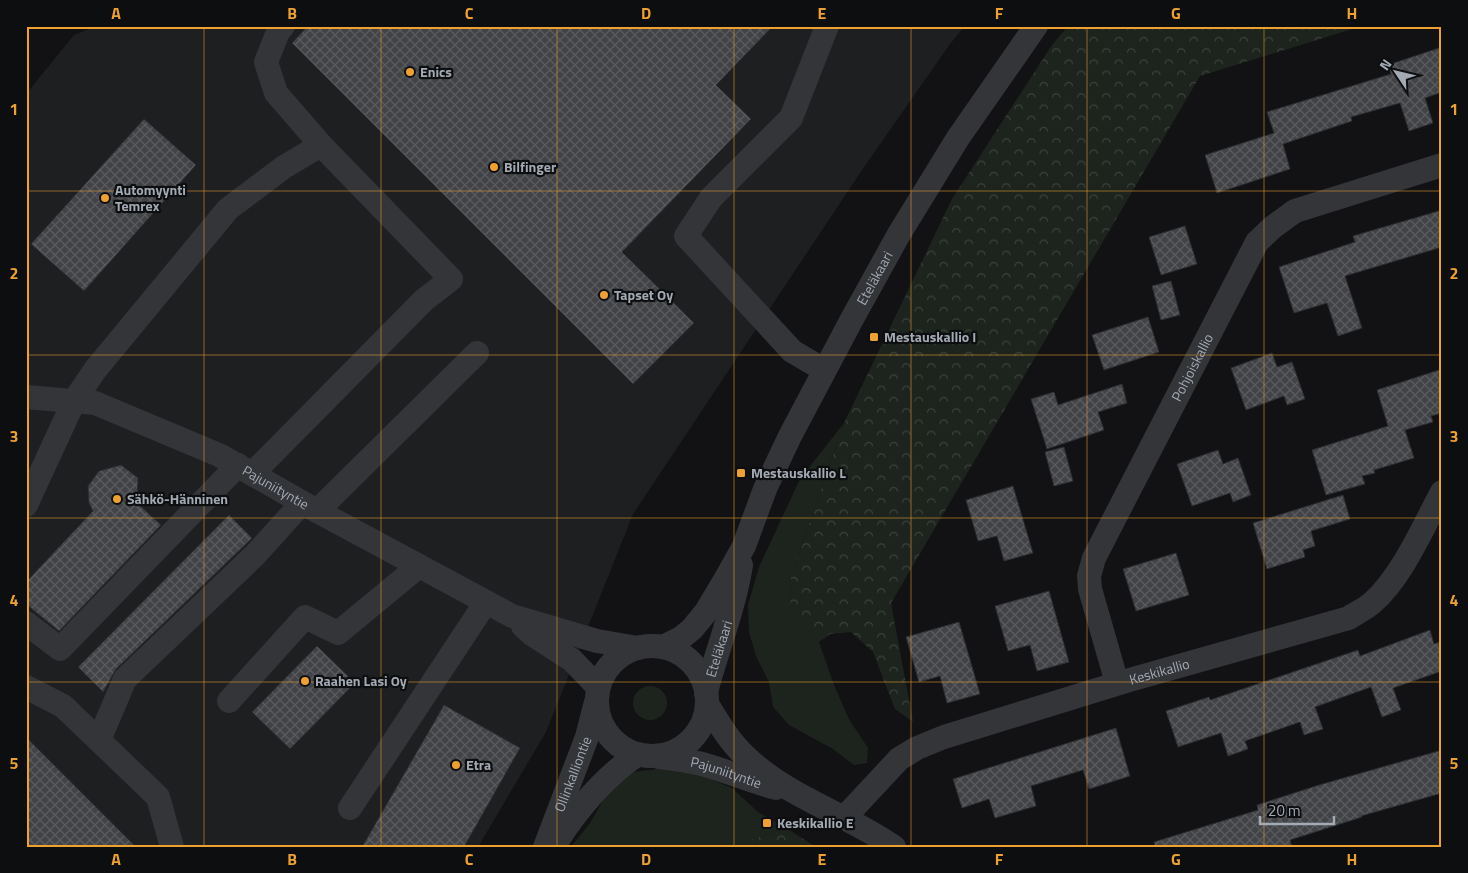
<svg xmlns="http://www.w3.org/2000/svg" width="1468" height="873" font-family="'Titillium Web',sans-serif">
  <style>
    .built { fill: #1e1f21 }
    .green { fill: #1d241d }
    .forest { fill: url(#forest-crowns) }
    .building { fill: url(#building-cross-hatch); stroke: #2c2d30 }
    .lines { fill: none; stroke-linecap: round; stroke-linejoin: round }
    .minor { stroke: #333539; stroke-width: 24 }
    .grid { fill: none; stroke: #eea130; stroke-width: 1; stroke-opacity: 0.55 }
    .poi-dot { fill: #eea130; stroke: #0d0e0f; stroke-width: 2 }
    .labels { text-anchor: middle; stroke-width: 4.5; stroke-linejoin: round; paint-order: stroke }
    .poi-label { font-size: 14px; font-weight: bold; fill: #a4aab4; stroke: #0d0e0f; text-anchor: start }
    .street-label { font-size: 14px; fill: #a4aab4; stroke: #0d0e0f }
    .neatline { fill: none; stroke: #eea130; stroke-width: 2 }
    .grid-label { font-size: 16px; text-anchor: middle; font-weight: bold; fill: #eea130 }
  </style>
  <defs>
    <pattern id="forest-crowns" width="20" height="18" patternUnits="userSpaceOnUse" patternTransform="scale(1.25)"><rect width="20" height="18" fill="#1d241d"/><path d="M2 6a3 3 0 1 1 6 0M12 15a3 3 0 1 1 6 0" fill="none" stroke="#3b413b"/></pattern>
    <pattern id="building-cross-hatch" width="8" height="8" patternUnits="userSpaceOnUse" patternTransform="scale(1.25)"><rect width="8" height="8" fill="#414347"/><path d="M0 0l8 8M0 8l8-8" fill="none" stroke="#595b5f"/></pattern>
  </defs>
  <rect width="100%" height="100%" fill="#121214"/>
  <path class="built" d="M97 26H965L950 44 862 170 633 514 546 732 478 847H26V94L74 35Z"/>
  <path class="green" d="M844 423 791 577 790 610 819 642 834 685 849 719 868 748 867 763 854 765 833 749 789 725 773 707 769 682 756 656 749 632 748 605 759 567 800 479Z
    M633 703a17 17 0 1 1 34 0a17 17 0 1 1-34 0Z
    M672 767 701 775 732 788 758 812 786 828 742 843 741 847H571L590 823 610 788 625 773Z"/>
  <path class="forest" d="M1068 26H1362L1200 76 891 603 913 722 895 709 873 652 851 632 830 634 819 642 790 610 791 577 844 423 952 199 1052 45Z
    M786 828 816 847H741L742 843Z"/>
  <path class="building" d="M308 26H773L716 85 751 119 622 252 694 323 633 384 292 43Z
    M1442 47V92L1425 98 1433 123 1409 131 1400 103 1351 117 1352 121 1283 144 1290 169 1217 193 1205 155 1274 133 1267 112 1391 74 1388 65Z
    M144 119 196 165 84 291 31 244Z
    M1442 210V247L1345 276 1362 328 1338 336 1327 303 1294 313 1279 267 1355 242 1353 236Z
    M1185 226 1197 264 1161 275 1149 237Z
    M1171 281 1180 315 1161 320 1152 286Z
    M1148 317 1159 352 1104 370 1092 335Z
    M1272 353 1277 367 1292 362 1305 399 1287 405 1284 396 1246 410 1231 368Z
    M1442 369V413L1431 416 1433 422 1405 430 1414 458 1374 470 1375 473 1362 476 1365 484 1326 495 1312 450 1388 426 1377 390Z
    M1122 384 1127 403 1098 412 1104 430 1047 449 1031 399 1054 392 1058 405Z
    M1064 447 1073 481 1054 486 1045 452Z
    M1218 450 1223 464 1238 458 1251 495 1233 502 1230 493 1192 506 1177 464Z
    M121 465 138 478 137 503 161 525 59 631 26 604V582L93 511 89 503 88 486 99 471Z
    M1013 486 1033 553 1004 561 997 536 978 541 966 500Z
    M1343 495 1350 519 1311 531 1315 546 1303 550 1305 557 1267 569 1253 523Z
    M229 515 252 538 116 669 103 692 78 667Z
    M1176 553 1189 595 1136 611 1123 569Z
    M1049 591 1069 662 1037 671 1030 645 1008 651 995 606Z
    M959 622 980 694 947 703 940 676 919 682 906 637Z
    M1430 630 1434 644 1442 641V671L1393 688 1401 710 1382 717 1371 687 1315 707 1323 729 1304 735 1300 722 1245 741 1248 749 1228 756 1221 733 1178 747 1166 711 1209 697 1210 700 1358 650 1360 656Z
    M317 646 355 683 290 749 252 712Z
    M444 705 520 748 464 847H362Z
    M1116 728 1130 776 1089 789 1083 770 1031 786 1036 806 995 818 989 799 962 808 953 779Z
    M26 737 136 847H26Z
    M1442 750V793L1361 816 1362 817 1290 840 1292 847H1155L1154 842 1258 810 1257 805 1319 785Z"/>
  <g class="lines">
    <g class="minor">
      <path d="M283 26 278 32 266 62 276 93 321 145"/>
      <path d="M824 370 792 351 686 236 711 198 791 118 827 26"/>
      <path id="s1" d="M26 397 95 403 219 455 317 511 512 616 597 641 638 648"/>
      <path d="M26 505 74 401 95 370 228 209 284 167 321 145 451 279 424 300 252 474"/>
      <path d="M317 511 477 353"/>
      <path d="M26 623 60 649 238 465"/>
      <path d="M523 626 533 635 572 660 598 687"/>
      <circle cx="652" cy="701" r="55"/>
      <path id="s2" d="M663 647 681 638 692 629 706 612 725 580 744 546 765 489 790 436 852 319 899 234 958 138 1036 26"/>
      <path id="s3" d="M1117 683 1090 589 1089 576 1094 558 1257 242 1273 227 1295 211 1442 165"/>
      <path d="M26 687 63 706 158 797 172 847"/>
      <path id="s4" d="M706 692C717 650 734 609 741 565"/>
      <path d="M229 701 305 617 338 633 419 566"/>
      <path d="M707 704C718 722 729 741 745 756 787 797 847 814 894 847"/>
      <path d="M99 740 125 679 255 555 302 503"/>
      <path id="s5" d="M659 757C676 759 693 761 709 766 732 773 753 782 776 788"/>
      <path d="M350 808 486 602"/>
      <path id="s6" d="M844 818 899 759 917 748 944 737 1126 681 1349 618C1356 613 1365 609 1372 603 1402 577 1423 527 1442 492"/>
      <path d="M557 841C579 807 604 777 638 754"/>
      <path id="s7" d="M545 847 587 737 596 702"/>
    </g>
  </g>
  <path class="grid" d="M204 26V847M381 26V847M557 26V847M734 26V847M911 26V847M1087 26V847M1264 26V847M26 191H1442M26 355H1442M26 518H1442M26 682H1442"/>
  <g class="poi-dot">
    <circle cx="410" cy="72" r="5"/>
    <circle cx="494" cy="167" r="5"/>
    <circle cx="105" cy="198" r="5"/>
    <circle cx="604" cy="295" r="5"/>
    <rect x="869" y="332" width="10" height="10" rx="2.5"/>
    <rect x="736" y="468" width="10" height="10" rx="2.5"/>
    <circle cx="117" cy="499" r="5"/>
    <circle cx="305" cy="681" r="5"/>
    <circle cx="456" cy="765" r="5"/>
    <rect x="762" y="818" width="10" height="10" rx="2.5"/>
  </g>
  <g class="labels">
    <g class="poi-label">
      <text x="420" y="77">Enics</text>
      <text x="504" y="172">Bilfinger</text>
      <text x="115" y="195">Automyynti<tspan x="115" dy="16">Temrex</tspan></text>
      <text x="614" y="300">Tapset Oy</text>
      <text x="884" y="342">Mestauskallio I</text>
      <text x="751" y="478">Mestauskallio L</text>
      <text x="127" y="504">Sähkö-Hänninen</text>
      <text x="315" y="686">Raahen Lasi Oy</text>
      <text x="466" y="770">Etra</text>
      <text x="777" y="828">Keskikallio E</text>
    </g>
    <g class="street-label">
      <text dy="5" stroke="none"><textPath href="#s2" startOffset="431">Eteläkaari</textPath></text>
      <text dy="5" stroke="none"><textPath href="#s3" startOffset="344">Pohjoiskallio</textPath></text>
      <text dy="5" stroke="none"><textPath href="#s1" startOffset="269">Pajuniityntie</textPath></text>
      <text dy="5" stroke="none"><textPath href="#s4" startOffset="45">Eteläkaari</textPath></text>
      <text dy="5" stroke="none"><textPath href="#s6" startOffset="356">Keskikallio</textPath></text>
      <text dy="5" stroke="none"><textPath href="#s5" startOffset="69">Pajuniityntie</textPath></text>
      <text dy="5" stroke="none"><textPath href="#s7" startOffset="78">Ollinkalliontie</textPath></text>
    </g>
  </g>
  <rect width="1468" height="873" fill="none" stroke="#0d0e0f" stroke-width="55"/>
  <g transform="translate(1396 72) rotate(305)" stroke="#0d0e0f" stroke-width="4" paint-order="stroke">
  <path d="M0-4L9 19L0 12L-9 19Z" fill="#a4aab4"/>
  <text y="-8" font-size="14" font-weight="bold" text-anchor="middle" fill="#a4aab4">N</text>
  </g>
  <path d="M1260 816v8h74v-8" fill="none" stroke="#a4aab4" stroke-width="2.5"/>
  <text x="1268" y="816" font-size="15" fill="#a4aab4" stroke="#0d0e0f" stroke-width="4" paint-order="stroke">20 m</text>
  <rect x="28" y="28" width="1412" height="818" class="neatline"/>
  <g class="grid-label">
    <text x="116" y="19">A</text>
    <text x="292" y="19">B</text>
    <text x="469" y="19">C</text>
    <text x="646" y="19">D</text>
    <text x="822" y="19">E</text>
    <text x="999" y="19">F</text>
    <text x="1176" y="19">G</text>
    <text x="1352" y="19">H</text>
    <text x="14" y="115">1</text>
    <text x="1454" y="115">1</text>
    <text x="14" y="279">2</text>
    <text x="1454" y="279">2</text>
    <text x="14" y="442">3</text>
    <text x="1454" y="442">3</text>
    <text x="14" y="606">4</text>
    <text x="1454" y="606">4</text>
    <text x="14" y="769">5</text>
    <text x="1454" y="769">5</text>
    <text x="116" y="865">A</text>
    <text x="292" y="865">B</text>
    <text x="469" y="865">C</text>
    <text x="646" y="865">D</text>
    <text x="822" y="865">E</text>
    <text x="999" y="865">F</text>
    <text x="1176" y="865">G</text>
    <text x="1352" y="865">H</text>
  </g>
</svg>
